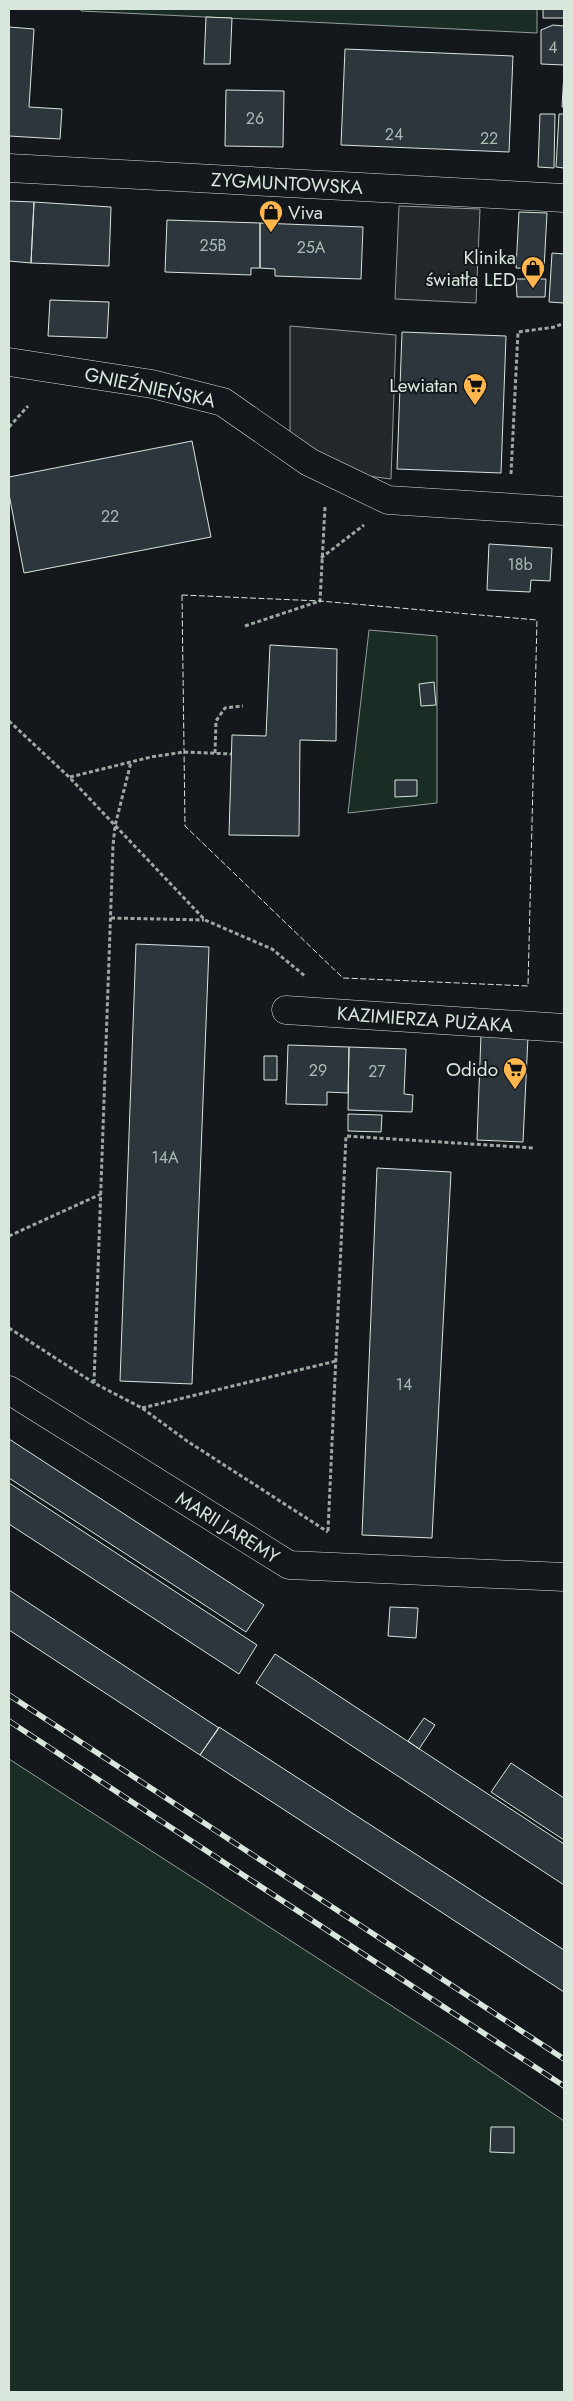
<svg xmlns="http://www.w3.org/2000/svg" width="573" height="2401" font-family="Jost,sans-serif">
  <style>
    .green { fill: #1a2d24; stroke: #939e99 }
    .parking { fill: #24282b; stroke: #939e99 }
    .building { fill: #2c363c; stroke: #d8e6dc }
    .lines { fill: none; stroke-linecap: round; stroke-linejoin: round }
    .minor-casing { stroke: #d8e6dc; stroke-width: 29 }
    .path { stroke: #9da8a2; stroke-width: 3; stroke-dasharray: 4 2.5; stroke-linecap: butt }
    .minor { stroke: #14181c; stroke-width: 28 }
    .rail-casing { stroke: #d8e6dc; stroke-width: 5.5 }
    .rail { stroke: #14181c; stroke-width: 4; stroke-dasharray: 11; stroke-linecap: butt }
    .fence { stroke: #d8e6dc; stroke-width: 1; stroke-dasharray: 6 2.5; stroke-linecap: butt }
    .labels { text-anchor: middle; stroke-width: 4; stroke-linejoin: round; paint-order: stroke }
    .number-label { font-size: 16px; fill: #adbab4 }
    .street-label { font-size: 19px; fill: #d8e6dc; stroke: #14181c }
    .poi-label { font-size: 19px; fill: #d8e6dc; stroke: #14181c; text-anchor: end }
  </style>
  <rect width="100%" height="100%" fill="#14181c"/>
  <path class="green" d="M81 9H537V33L81 11Z
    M369 630 437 636V803L348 813Z
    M9 1759 463 2052 564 2121V2392H9Z"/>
  <path class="parking" d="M399 206 480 209 476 303 395 299Z
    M290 326 396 335 391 479 360 475 290 436Z"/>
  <path class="building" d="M543 9H564V18H543Z
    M206 17 232 18 230 64H204Z
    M553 25 564 26V65L541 64V30Z
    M9 27 34 29 29 107 62 109 60 139 9 136Z
    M345 49 513 56 509 152 341 145Z
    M564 72V107H562Z
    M226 90 284 91 283 147 225 146Z
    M540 114H555L554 168 538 167Z
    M559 114H564V168L556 167Z
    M9 201 34 202 31 263 9 261Z
    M34 202 111 207 109 266 31 263Z
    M519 212 547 213 544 269 516 268Z
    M167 220 260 223V268H251V275L165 272Z
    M260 223 363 227 361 279 275 276V269L260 268Z
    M552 253 564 254V303L549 302Z
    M516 279H546L545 297H517Z
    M50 300 109 302 107 338 48 336Z
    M402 332 506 336 501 473 397 469Z
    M192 441 211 537 24 573 9 494V477Z
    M489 544 552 548 550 581 531 580 530 592 487 590Z
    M270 645 337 649 336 741 300 740 299 836 229 835 232 735 266 736Z
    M434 682 436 705 421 706 419 684Z
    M395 780H417V796L395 797Z
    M136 944 209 947 192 1384 120 1381Z
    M481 1035 528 1037 523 1142 477 1140Z
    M288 1045 349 1047 348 1093 327 1092V1105L286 1104Z
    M349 1047 406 1049 404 1094 413 1095 412 1112 348 1110Z
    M264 1056H277V1080H264Z
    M348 1114 382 1115 381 1132 348 1131Z
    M377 1168 451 1172 432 1538 362 1535Z
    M9 1439 264 1605 246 1632 9 1478Z
    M9 1483 257 1645 239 1674 9 1524Z
    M9 1590 219 1728 200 1755 9 1630Z
    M390 1607 418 1608 416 1638 388 1636Z
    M275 1654 564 1844V1885L256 1683Z
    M424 1718 435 1725 419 1749 408 1741Z
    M219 1727 564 1950V1992L200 1755Z
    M511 1763 564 1798V1840L491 1792Z
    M491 2127H514V2153L490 2152Z"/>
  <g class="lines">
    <g class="minor-casing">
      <path id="minor" d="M9 168 564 198
        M9 362 152 384 223 402 309 462 388 500 564 511
        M286 1010 564 1028
        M9 1390 289 1565 564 1577"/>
    </g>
    <path class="path" d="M9 427 28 406
      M511 474 518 332 555 327 564 323
      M321 558 364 525
      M245 626 320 601 325 507
      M9 721 69 777 205 920 272 949 305 976
      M215 753 216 721 225 708 243 706
      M70 777 151 757 184 752 231 754
      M111 918 204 920
      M9 1236 101 1194
      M9 1328 94 1383 142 1408 187 1441 328 1532
      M94 1383 113 846 115 826 131 762
      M142 1408 336 1361
      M328 1531 346 1136 534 1148"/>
    <use href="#minor" class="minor"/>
    <g class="rail-casing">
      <path id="rail" d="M9 1695 564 2059
        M9 1721 564 2086"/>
    </g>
    <use href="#rail" class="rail"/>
    <path class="fence" d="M182 595 320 601 537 620 528 986 343 978 185 826Z"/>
  </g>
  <defs>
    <g id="shop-pin" transform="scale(1.25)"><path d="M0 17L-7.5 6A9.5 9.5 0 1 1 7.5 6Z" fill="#ffb74d" stroke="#14181c"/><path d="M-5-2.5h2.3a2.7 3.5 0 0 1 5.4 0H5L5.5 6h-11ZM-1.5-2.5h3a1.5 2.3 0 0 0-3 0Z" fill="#111"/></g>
    <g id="supermarket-pin" transform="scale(1.25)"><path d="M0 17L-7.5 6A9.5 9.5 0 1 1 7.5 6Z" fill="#ffb74d" stroke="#14181c"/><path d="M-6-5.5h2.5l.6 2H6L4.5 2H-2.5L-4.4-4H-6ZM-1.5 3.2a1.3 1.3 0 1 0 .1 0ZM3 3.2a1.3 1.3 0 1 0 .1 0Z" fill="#111"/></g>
  </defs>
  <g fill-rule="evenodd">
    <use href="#shop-pin" x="271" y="212"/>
    <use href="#shop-pin" x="533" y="268"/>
    <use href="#supermarket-pin" x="475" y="385"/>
    <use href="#supermarket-pin" x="515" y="1069"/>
  </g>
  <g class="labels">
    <g class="number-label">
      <text x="553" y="53">4</text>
      <text x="255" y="124">26</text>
      <text x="394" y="140">24</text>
      <text x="489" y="144">22</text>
      <text x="213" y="251">25B</text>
      <text x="311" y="253">25A</text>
      <text x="110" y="522">22</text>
      <text x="520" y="570">18b</text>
      <text x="318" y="1076">29</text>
      <text x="377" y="1077">27</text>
      <text x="165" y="1163">14A</text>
      <text x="404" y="1390">14</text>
    </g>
    <g class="street-label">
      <text transform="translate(287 183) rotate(3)" y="7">ZYGMUNTOWSKA</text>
      <text transform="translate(150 387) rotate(12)" y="7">GNIEŹNIEŃSKA</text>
      <text transform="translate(425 1019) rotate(4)" y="7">KAZIMIERZA PUŻAKA</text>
      <text transform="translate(228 1527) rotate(32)" y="7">MARII JAREMY</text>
    </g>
    <g class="poi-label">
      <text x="288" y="219" text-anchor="start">Viva</text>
      <text x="516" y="264">Klinika<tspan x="516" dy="22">światła LED</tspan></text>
      <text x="458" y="392">Lewiatan</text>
      <text x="498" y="1076">Odido</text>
    </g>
  </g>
  <rect width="573" height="2401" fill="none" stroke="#d8e6dc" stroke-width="20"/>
</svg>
